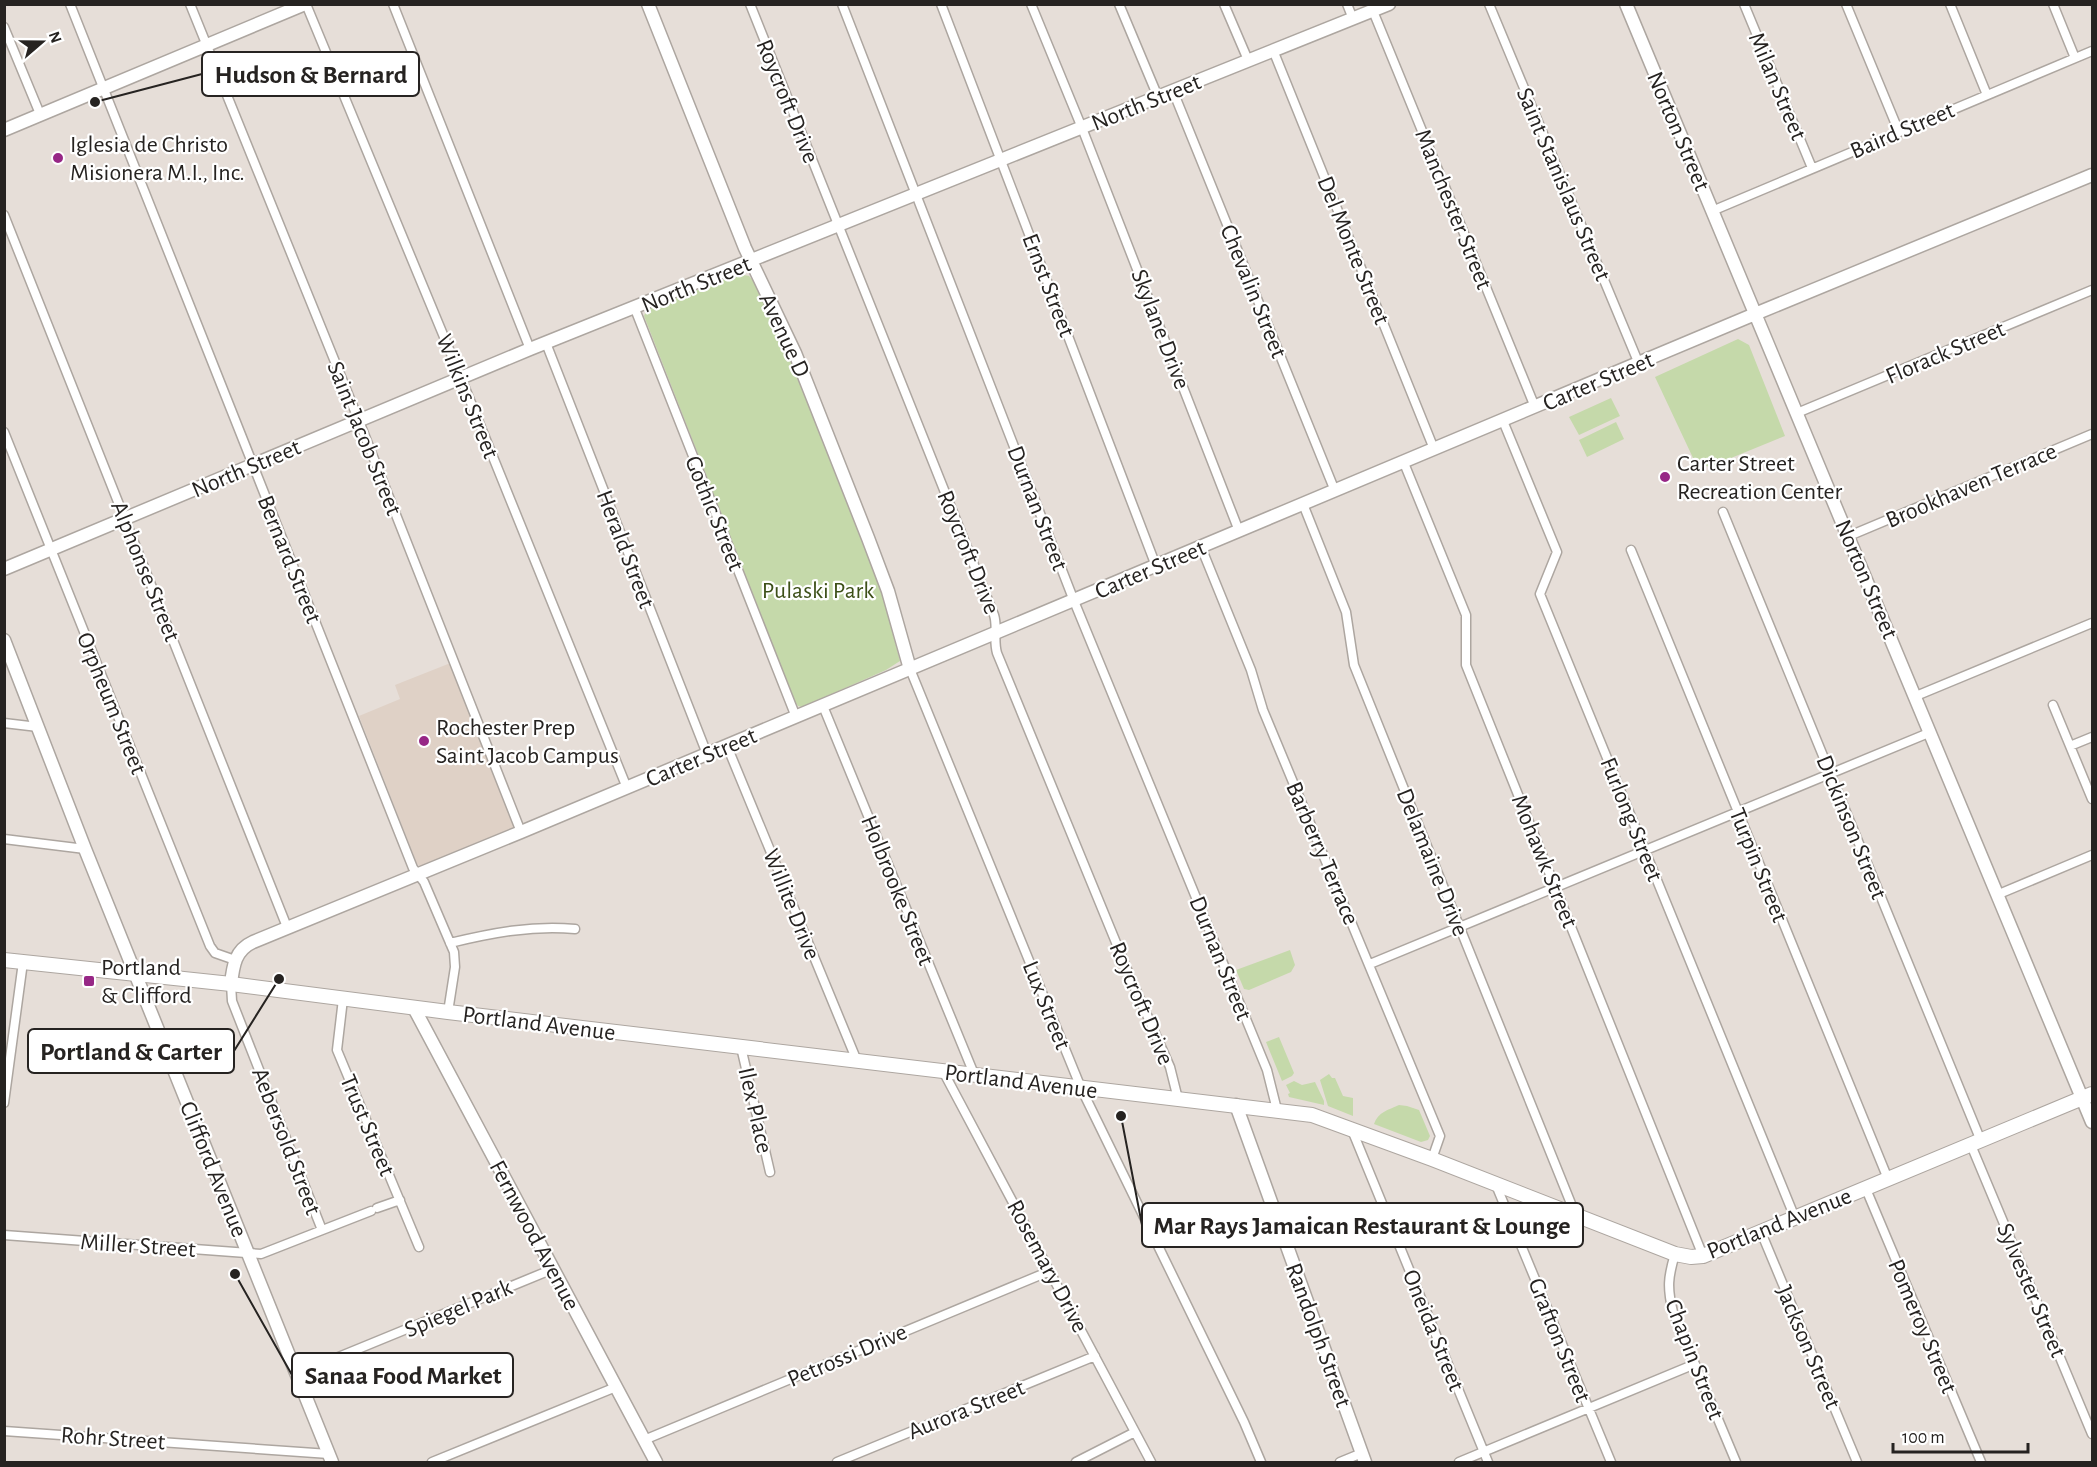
<svg xmlns="http://www.w3.org/2000/svg" width="2097" height="1467" font-family="'Alegreya Sans',sans-serif">
  <style>
    .built { fill: #dfd1c6 }
    .green { fill: #c5d9aa }
    .lines { fill: none; stroke-linecap: round; stroke-linejoin: round }
    .street-casing { stroke: #ada6a0; stroke-width: 11 }
    .secondary-casing { stroke: #ada6a0; stroke-width: 15 }
    .primary-casing { stroke: #ada6a0; stroke-width: 16 }
    .street { stroke: #fff; stroke-width: 8 }
    .secondary { stroke: #fff; stroke-width: 12 }
    .primary { stroke: #fff; stroke-width: 14 }
    .poi-dot { fill: #972786; stroke: #fff; stroke-width: 2 }
    .labels { text-anchor: middle; stroke-width: 4.5; stroke-linejoin: round; paint-order: stroke }
    .street-label { font-size: 24px; fill: #262321; stroke: #fff }
    .poi-label { font-size: 24px; fill: #262321; stroke: #fff; text-anchor: start }
    .park-label { font-size: 24px; fill: #3d5018; stroke: #fff }
    .leader { fill: none; stroke: #262321; stroke-width: 2 }
    .callout-dot { fill: #262321; stroke: #fff; stroke-width: 2 }
    .callout { fill: #fff; stroke: #262321; stroke-width: 2 }
    .callout-label { font-size: 26px; text-anchor: middle; font-weight: bold; fill: #262321 }
  </style>
  <rect width="100%" height="100%" fill="#e6ded8"/>
  <path class="built" d="M448 664H451L461 693 514 825 511 830 422 867 417 864 359 716 400 699 395 685Z"/>
  <path class="green" d="M739 274 749 276 757 285 790 356 877 574 900 661 886 670 802 707 798 706 795 702 644 316 646 311 651 307Z
    M1738 339 1749 345 1785 436 1709 467 1694 460 1655 377Z
    M1611 398 1620 416 1579 435 1569 417Z
    M1616 422 1624 439 1587 457 1579 440Z
    M1290 950 1295 965 1291 972 1249 990 1244 989 1236 970Z
    M1279 1037 1294 1073 1292 1076 1282 1081 1266 1042Z
    M1329 1074 1332 1078H1335L1343 1096 1353 1098V1116L1328 1106 1320 1080Z
    M1294 1081 1302 1085 1315 1082 1324 1101V1105L1289 1097 1288 1094 1290 1093 1286 1085Z
    M1399 1105 1407 1106 1419 1110 1430 1136 1428 1140 1421 1142 1374 1124C1378 1112 1388 1110 1399 1105Z"/>
  <g class="lines">
    <g class="street-casing">
      <path id="street" d="M70 4 413 868 424 882 454 952 455 967 448 1012
        M190 4 359 421 521 832
        M306 4 461 378 627 788
        M393 4 530 349
        M750 4 994 615C998 627 993 639 997 653L1131 979 1170 1067 1178 1099
        M842 4 1074 601 1267 1070 1277 1110
        M941 4 1156 566
        M1031 4 1082 128 1239 531
        M1119 4 1158 97
        M1224 4 1248 60
        M1347 4 1353 19
        M1489 4 1639 364
        M1744 4 1812 168
        M1846 4 1899 132
        M1950 4 1987 95
        M2053 4 2075 58
        M1373 11 1535 407
        M4 27 40 114
        M1273 50 1434 449
        M1173 91 1335 491
        M1712 211 2092 51
        M4 215 287 927
        M635 309 796 717
        M546 343 707 754
        M1797 413 2092 290
        M1503 421 1557 552 1540 594 1795 1218
        M4 432 210 946 215 953 235 960
        M1404 463 1466 615V665L1703 1256
        M1303 504 1346 612 1354 665 1576 1216
        M1723 512 1981 1141
        M1849 536 2092 434
        M1201 547 1251 670 1263 710 1440 1136 1432 1159
        M1631 550 1888 1179
        M910 669 1081 1088 1244 1422 1261 1462
        M1916 696 2092 623
        M2053 705 2092 799
        M823 706 974 1074
        M4 723 38 727
        M727 746 857 1061
        M2070 746 2092 737
        M4 839 85 849
        M1999 894 2092 855
        M450 943C492 933 532 925 575 929
        M1370 964 1931 732
        M231 984 232 1001 322 1230
        M343 999 337 1050 419 1247
        M741 1047 770 1172
        M943 1071 1151 1462
        M4 1103 23 962
        M1352 1130 1488 1462
        M1971 1145 2092 1434
        M1496 1185 1611 1462
        M1866 1189 1981 1462
        M377 1208 400 1200
        M1761 1232 1857 1462
        M4 1235 261 1254 371 1211
        M1675 1254C1668 1277 1667 1288 1673 1312L1736 1462
        M297 1374 553 1269
        M4 1431 329 1454
        M644 1440 1050 1271
        M432 1462 616 1387
        M837 1462 1095 1356
        M1076 1462 1135 1432
        M1340 1462 1362 1453
        M1459 1462 1695 1364"/>
    </g>
    <g class="secondary-casing">
      <path id="secondary" d="M648 4 745 248 795 353 868 538 888 591 910 669
        M1626 4 2092 1122
        M4 130 305 4
        M4 569 530 349 1389 4
        M4 640 85 849 332 1462
        M231 984C233 966 235 950 253 942L521 832 1755 314 2092 175
        M414 1008 656 1462
        M1236 1105 1365 1462"/>
    </g>
    <g class="primary-casing">
      <path id="primary" d="M4 960 231 984 448 1012 1312 1115 1432 1159 1675 1254 1691 1257 1703 1256 2092 1094"/>
    </g>
    <use href="#street" class="street"/>
    <use href="#secondary" class="secondary"/>
    <use href="#primary" class="primary"/>
  </g>
  <g class="poi-dot">
    <circle cx="58" cy="158" r="6"/>
    <circle cx="1665" cy="477" r="6"/>
    <circle cx="424" cy="741" r="6"/>
    <rect x="83" y="975" width="12" height="12" rx="3"/>
  </g>
  <g class="labels">
    <g class="street-label">
      <text transform="translate(1778 86) rotate(67)" y="8">Milan Street</text>
      <text transform="translate(788 101) rotate(68)" y="8">Roycroft Drive</text>
      <text transform="translate(1146 102) rotate(-22)" y="8">North Street</text>
      <text transform="translate(1902 130) rotate(-23)" y="8">Baird Street</text>
      <text transform="translate(1679 131) rotate(67)" y="8">Norton Street</text>
      <text transform="translate(1564 184) rotate(67)" y="8">Saint Stanislaus Street</text>
      <text transform="translate(1454 209) rotate(68)" y="8">Manchester Street</text>
      <text transform="translate(1354 250) rotate(68)" y="8">Del Monte Street</text>
      <text transform="translate(696 284) rotate(-22)" y="8">North Street</text>
      <text transform="translate(1049 285) rotate(69)" y="8">Ernst Street</text>
      <text transform="translate(1254 291) rotate(68)" y="8">Chevalin Street</text>
      <text transform="translate(1161 329) rotate(69)" y="8">Skylane Drive</text>
      <text transform="translate(785 335) rotate(65)" y="8">Avenue D</text>
      <text transform="translate(1945 352) rotate(-23)" y="8">Florack Street</text>
      <text transform="translate(1598 381) rotate(-23)" y="8">Carter Street</text>
      <text transform="translate(468 396) rotate(68)" y="8">Wilkins Street</text>
      <text transform="translate(365 438) rotate(68)" y="8">Saint Jacob Street</text>
      <text transform="translate(246 468) rotate(-23)" y="8">North Street</text>
      <text transform="translate(1971 485) rotate(-23)" y="8">Brookhaven Terrace</text>
      <text transform="translate(1038 508) rotate(69)" y="8">Durnan Street</text>
      <text transform="translate(715 513) rotate(68)" y="8">Gothic Street</text>
      <text transform="translate(626 549) rotate(69)" y="8">Herald Street</text>
      <text transform="translate(969 552) rotate(68)" y="8">Roycroft Drive</text>
      <text transform="translate(290 559) rotate(68)" y="8">Bernard Street</text>
      <text transform="translate(1150 569) rotate(-23)" y="8">Carter Street</text>
      <text transform="translate(146 571) rotate(68)" y="8">Alphonse Street</text>
      <text transform="translate(1867 579) rotate(67)" y="8">Norton Street</text>
      <text transform="translate(112 703) rotate(68)" y="8">Orpheum Street</text>
      <text transform="translate(701 757) rotate(-23)" y="8">Carter Street</text>
      <text transform="translate(1632 819) rotate(68)" y="8">Furlong Street</text>
      <text transform="translate(1852 827) rotate(68)" y="8">Dickinson Street</text>
      <text transform="translate(1323 853) rotate(67)" y="8">Barberry Terrace</text>
      <text transform="translate(1545 861) rotate(68)" y="8">Mohawk Street</text>
      <text transform="translate(1433 862) rotate(68)" y="8">Delamaine Drive</text>
      <text transform="translate(1759 865) rotate(68)" y="8">Turpin Street</text>
      <text transform="translate(898 890) rotate(68)" y="8">Holbrooke Street</text>
      <text transform="translate(792 904) rotate(68)" y="8">Willite Drive</text>
      <text transform="translate(1221 958) rotate(68)" y="8">Durnan Street</text>
      <text transform="translate(1142 1003) rotate(67)" y="8">Roycroft Drive</text>
      <text transform="translate(1047 1005) rotate(68)" y="8">Lux Street</text>
      <text transform="translate(539 1023) rotate(7)" y="8">Portland Avenue</text>
      <text transform="translate(1021 1081) rotate(7)" y="8">Portland Avenue</text>
      <text transform="translate(756 1110) rotate(77)" y="8">Ilex Place</text>
      <text transform="translate(368 1125) rotate(67)" y="8">Trust Street</text>
      <text transform="translate(287 1141) rotate(69)" y="8">Aebersold Street</text>
      <text transform="translate(214 1169) rotate(68)" y="8">Clifford Avenue</text>
      <text transform="translate(1779 1223) rotate(-22)" y="8">Portland Avenue</text>
      <text transform="translate(535 1235) rotate(62)" y="8">Fernwood Avenue</text>
      <text transform="translate(138 1245) rotate(4)" y="8">Miller Street</text>
      <text transform="translate(1048 1266) rotate(62)" y="8">Rosemary Drive</text>
      <text transform="translate(2032 1290) rotate(67)" y="8">Sylvester Street</text>
      <text transform="translate(458 1308) rotate(-23)" y="8">Spiegel Park</text>
      <text transform="translate(1923 1326) rotate(67)" y="8">Pomeroy Street</text>
      <text transform="translate(1434 1330) rotate(68)" y="8">Oneida Street</text>
      <text transform="translate(1319 1335) rotate(70)" y="8">Randolph Street</text>
      <text transform="translate(1560 1340) rotate(68)" y="8">Grafton Street</text>
      <text transform="translate(1809 1347) rotate(67)" y="8">Jackson Street</text>
      <text transform="translate(847 1355) rotate(-23)" y="8">Petrossi Drive</text>
      <text transform="translate(1695 1359) rotate(69)" y="8">Chapin Street</text>
      <text transform="translate(966 1409) rotate(-22)" y="8">Aurora Street</text>
      <text transform="translate(113 1438) rotate(4)" y="8">Rohr Street</text>
    </g>
    <g class="poi-label">
      <text x="70" y="152">Iglesia de Christo<tspan x="70" dy="28">Misionera M.I., Inc.</tspan></text>
      <text x="1677" y="471">Carter Street<tspan x="1677" dy="28">Recreation Center</tspan></text>
      <text x="436" y="735">Rochester Prep<tspan x="436" dy="28">Saint Jacob Campus</tspan></text>
      <text x="101" y="975">Portland<tspan x="101" dy="28">&amp; Clifford</tspan></text>
    </g>
    <g class="park-label">
      <text x="818" y="598">Pulaski Park</text>
    </g>
  </g>
  <path class="leader" d="M95 102L202 74M279 979L234 1051M1121 1116L1142 1225M235 1274L292 1375"/>
  <g class="callout-dot">
    <circle cx="95" cy="102" r="6"/>
    <circle cx="279" cy="979" r="6"/>
    <circle cx="1121" cy="1116" r="6"/>
    <circle cx="235" cy="1274" r="6"/>
  </g>
  <g class="callout">
    <rect x="202" y="52" width="217" height="44" rx="6"/>
    <rect x="28" y="1029" width="206" height="44" rx="6"/>
    <rect x="1142" y="1203" width="441" height="44" rx="6"/>
    <rect x="292" y="1353" width="221" height="44" rx="6"/>
  </g>
  <g class="callout-label">
    <text x="311" y="83">Hudson &amp; Bernard</text>
    <text x="131" y="1060">Portland &amp; Carter</text>
    <text x="1362" y="1234">Mar Rays Jamaican Restaurant &amp; Lounge</text>
    <text x="403" y="1384">Sanaa Food Market</text>
  </g>
  <rect width="2097" height="1467" fill="none" stroke="#262321" stroke-width="12"/>
  <g transform="translate(42 42) rotate(70)" stroke="#ffffff" stroke-width="4.5" paint-order="stroke">
  <path d="M0-4.5L10 22L0 15L-10 22Z" fill="#262321"/>
  <text y="-9" font-size="16" font-weight="bold" text-anchor="middle" fill="#262321">N</text>
  </g>
  <path d="M1893 1443v9h135v-9" fill="none" stroke="#262321" stroke-width="3"/>
  <text x="1902" y="1443" font-size="18" fill="#262321" stroke="#ffffff" stroke-width="4.5" paint-order="stroke">100 m</text>
</svg>
